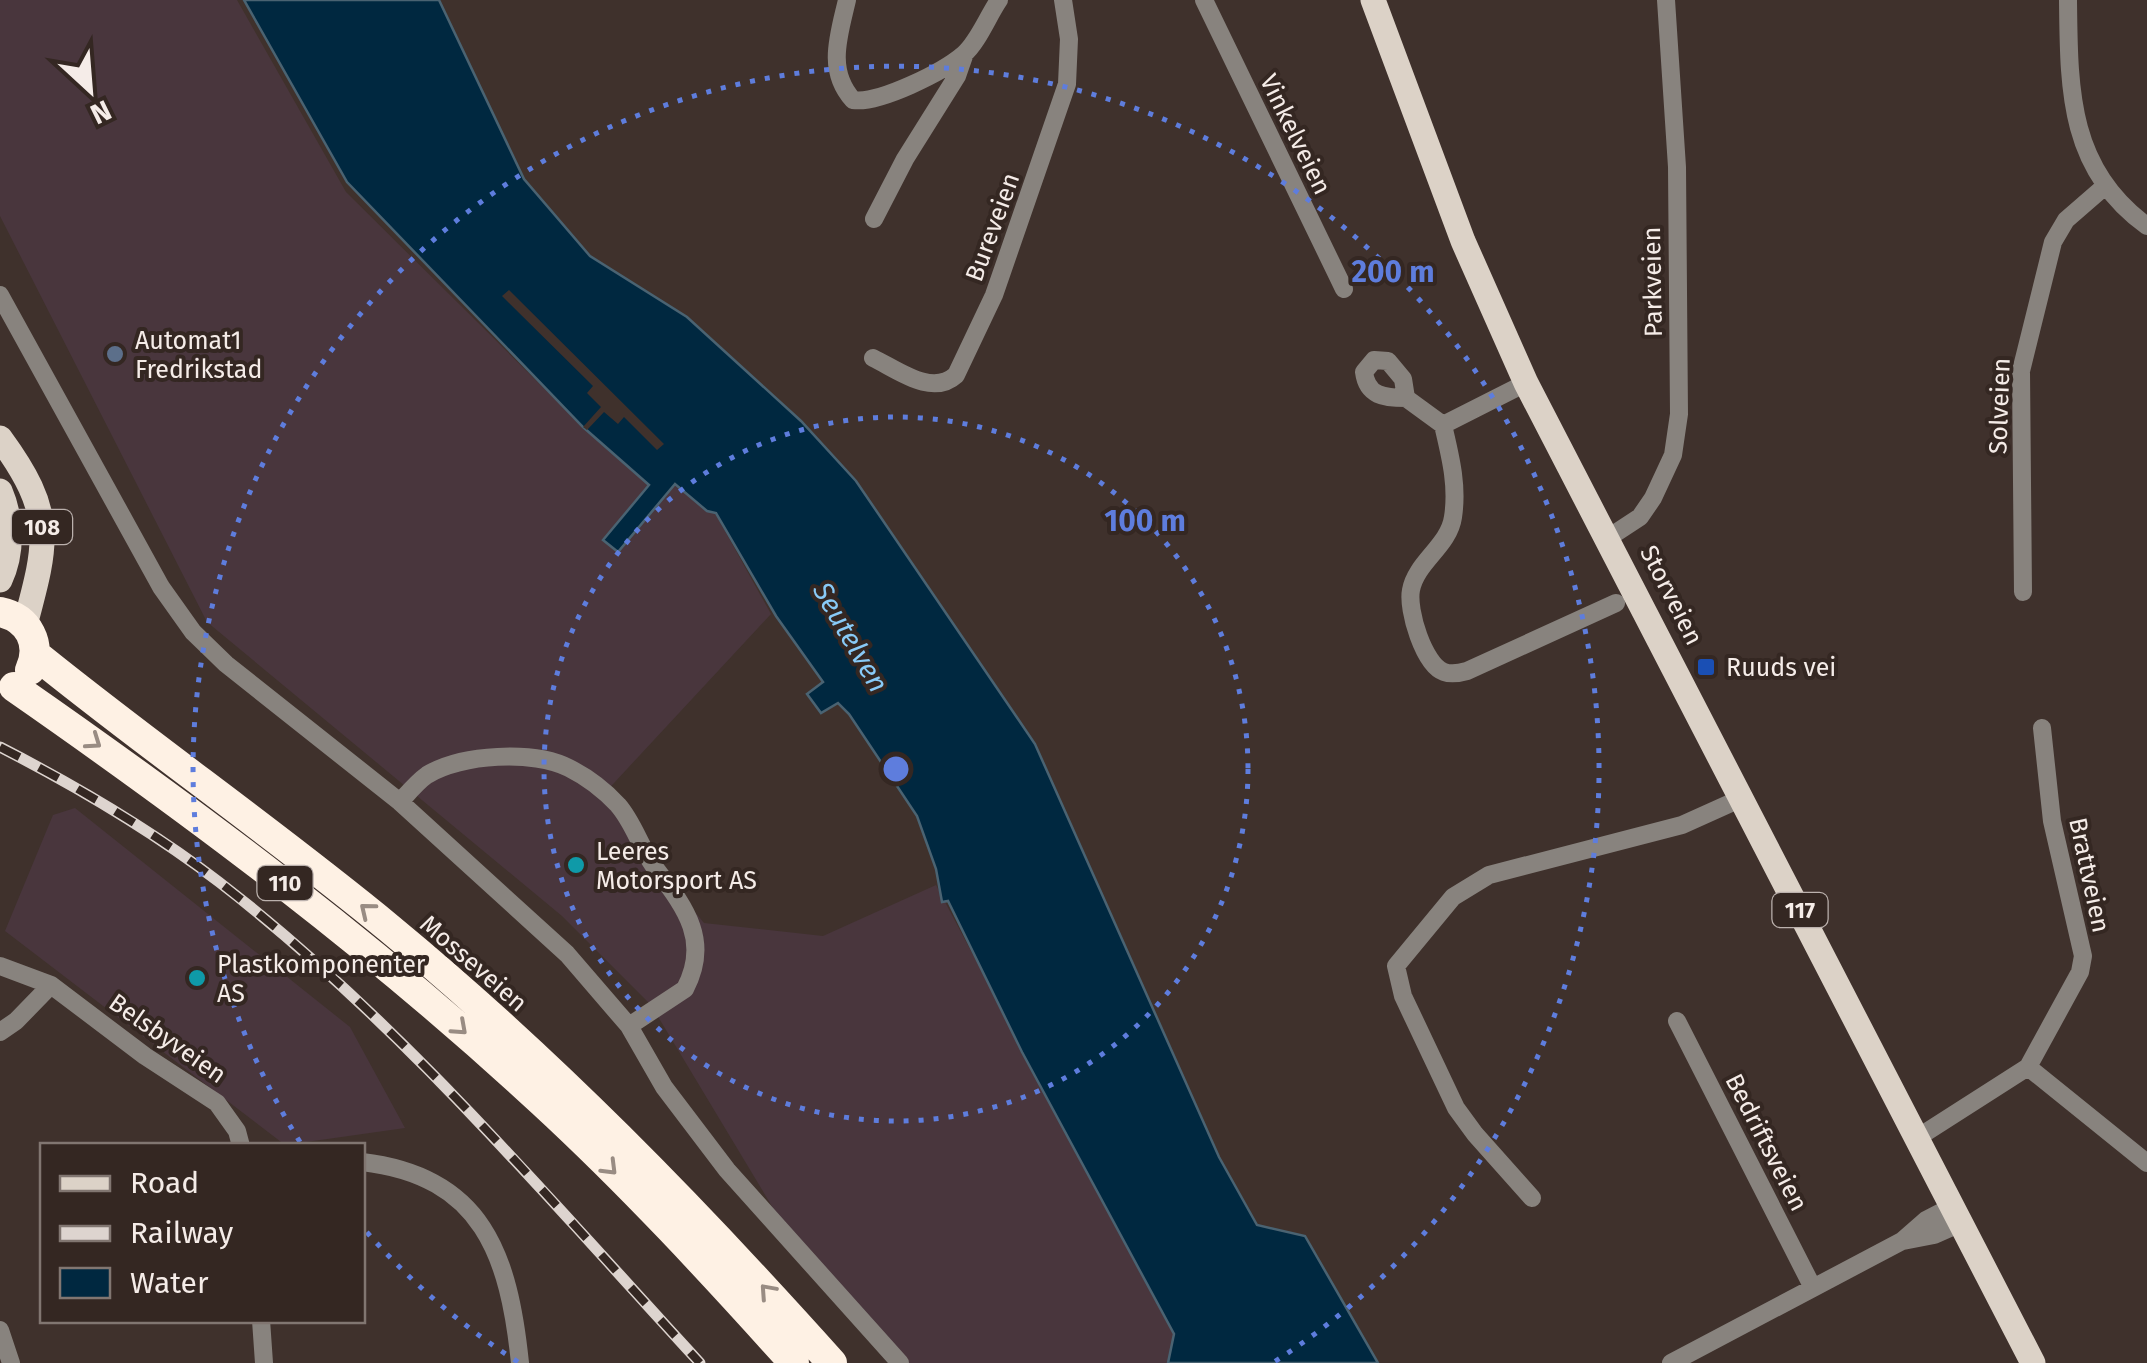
<svg xmlns="http://www.w3.org/2000/svg" width="2147" height="1363" font-family="'Fira Sans',sans-serif">
  <style>
    .industrial { fill: #49363d }
    .water { fill: #002840; stroke: #4a6372; stroke-width: 2.5 }
    .pier { fill: #3f312c }
    .lines { fill: none; stroke-linecap: round; stroke-linejoin: round }
    .street { stroke: #88837e; stroke-width: 18 }
    .primary { stroke: #dcd2c7; stroke-width: 25 }
    .highway { stroke: #fef1e4; stroke-width: 30 }
    .rail-casing { stroke: #ddd4cf; stroke-width: 11 }
    .rail { stroke: #342722; stroke-width: 8; stroke-dasharray: 22; stroke-linecap: butt }
    .oneway { stroke: #998c83 }
    .ring { fill: none; stroke: #5e7ddd; stroke-width: 5; stroke-dasharray: 5 10 }
    .service-dot { fill: #5c6f8a; stroke: #342722; stroke-width: 4 }
    .transit-dot { fill: #1a4fb4; stroke: #342722; stroke-width: 4 }
    .culture-dot { fill: #0f9aa8; stroke: #342722; stroke-width: 4 }
    .labels { text-anchor: middle; stroke-width: 8; stroke-linejoin: round; paint-order: stroke }
    .shield { fill: #342722; stroke: #bbb1ad; stroke-width: 2.5 }
    .shield-label { font-size: 22px; font-weight: bold; fill: #f5ece8 }
    .street-label { font-size: 25px; fill: #f5ece8; stroke: #342722 }
    .poi-label { font-size: 25px; fill: #f5ece8; stroke: #342722; text-anchor: start }
    .water-label { font-size: 28px; font-style: italic; fill: #88caf7; stroke: #342722 }
    .centre { fill: #5e7ddd; stroke: #342722; stroke-width: 5 }
    .ring-label { font-size: 30px; text-anchor: middle; font-weight: bold; fill: #5e7ddd; stroke: #342722; stroke-width: 8; stroke-linejoin: round; paint-order: stroke }
  </style>
  <rect width="100%" height="100%" fill="#3f312c"/>
  <path class="industrial" d="M0 0H237L346 192 583 427 649 485 604 540 618 551 675 484 707 511 715 513 771 614 601 797 704 923 823 936 936 885 1174 1334 1168 1363H901L800 1253 651 1005 562 916 207 622 0 216Z
    M75 808 350 1027 405 1128 285 1145 5 931 53 815Z"/>
  <path class="water" d="M244 0H439L524 179 590 256 687 317 801 421 856 481 1035 744 1219 1157 1257 1225 1305 1236 1378 1363H1168L1174 1334 1022 1052 948 901 942 902 936 869 917 816 849 714 838 703 821 713 807 694 823 682 776 616 716 513 707 511 675 484 618 552 603 540 649 485 583 427 347 182Z"/>
  <path class="pier" d="M509 290 664 444 657 450 624 417 618 424 604 412 587 430 583 427 601 407 587 393 593 386 502 296Z"/>
  <g class="lines">
    <path class="street" d="M847 0C839 35 826 70 853 100 879 104 943 72 964 54 978 42 988 16 999 0
      M1204 0 1344 289
      M2068 0C2069 89 2068 169 2147 226
      M874 219 905 159 957 76 965 53
      M0 295 161 587 193 632 226 664 400 802 567 954 629 1026 664 1087 727 1170 900 1363
      M873 358C898 370 932 397 956 375L994 295 1067 84 1069 39 1063 0
      M1406 398C1384 398 1367 396 1364 372L1374 360 1388 361 1403 379 1406 398 1443 425 1526 383
      M1443 425C1450 455 1458 485 1453 517 1449 546 1416 562 1411 590 1407 610 1424 665 1444 672 1452 675 1460 673 1467 671L1616 603
      M1608 538 1640 517 1653 498 1673 455 1679 414 1677 167 1666 0
      M2023 592 2021 371 2053 242 2066 220 2104 187
      M400 802C408 793 417 782 427 775 461 754 534 750 569 768 587 777 605 791 618 805 633 822 640 846 653 865 682 904 712 938 685 989L629 1026
      M0 966 51 985 145 1056 217 1103 237 1131 241 1146
      M1677 1021 1812 1286
      M0 1032 16 1021 51 985
      M2028 1067 2147 1163
      M1917 1138 2028 1067 2080 972 2083 956 2052 821 2042 728
      M362 1162C483 1176 509 1256 520 1363
      M1532 1198 1475 1134 1456 1108 1403 996 1396 966 1453 897 1489 875 1682 825 1742 798
      M1903 1241 1934 1235 1961 1223
      M261 1320 264 1363
      M0 1330 11 1363
      M1671 1363 1902 1241 1926 1220 1953 1206"/>
    <path class="primary" d="M1373 0 1463 241 1526 383 2033 1363
      M0 438C55 513 48 540 25 625
      M0 491C12 519 13 552 0 580"/>
    <path class="highway" d="M0 612C29 618 42 644 30 670
      M35 654C151 748 274 833 389 928 549 1060 694 1209 832 1363
      M14 687C198 815 377 949 542 1102 631 1184 713 1273 794 1363"/>
    <g class="rail-casing">
      <path id="rail" d="M0 747C76 786 151 830 219 882 398 1020 547 1197 700 1363"/>
    </g>
    <use href="#rail" class="rail"/>
  </g>
  <defs><path id="oneway-chevron" d="M-2-3.5L2.5 0L-2 3.5" fill="none" stroke-width="1.6" stroke-linecap="round" stroke-linejoin="round" transform="scale(2.5)"/></defs>
  <g class="oneway">
    <use href="#oneway-chevron" transform="translate(94 742) rotate(35)"/>
    <use href="#oneway-chevron" transform="translate(367 910) rotate(-141)"/>
    <use href="#oneway-chevron" transform="translate(460 1028) rotate(42)"/>
    <use href="#oneway-chevron" transform="translate(610 1168) rotate(45)"/>
    <use href="#oneway-chevron" transform="translate(767 1291) rotate(-132)"/>
  </g>
  <g class="ring">
    <circle cx="896" cy="769" r="352"/>
    <path d="M518 1362A703 703 0 0 1 365 1230M300 1142A703 703 0 1 1 1274 1362"/>
  </g>
  <circle class="service-dot" cx="115" cy="354" r="10"/>
  <rect class="transit-dot" x="1696" y="657" width="20" height="20" rx="5"/>
  <g class="culture-dot">
    <circle cx="576" cy="865" r="10"/>
    <circle cx="197" cy="978" r="10"/>
  </g>
  <g class="labels">
    <g class="shield">
      <rect x="12" y="510" width="60" height="34" rx="8"/>
      <rect x="257.5" y="866" width="55" height="34" rx="8"/>
      <rect x="1772.5" y="893" width="55" height="34" rx="8"/>
    </g>
    <g class="shield-label">
      <text x="42" y="535">108</text>
      <text x="285" y="891">110</text>
      <text x="1800" y="918">117</text>
    </g>
    <g class="street-label">
      <text transform="translate(1296 134) rotate(64)" y="9">Vinkelveien</text>
      <text transform="translate(992 227) rotate(-70)" y="9">Bureveien</text>
      <text transform="translate(1652 282) rotate(-91)" y="9">Parkveien</text>
      <text transform="translate(1999 406) rotate(-88)" y="9">Solveien</text>
      <text transform="translate(1672 595) rotate(63)" y="9">Storveien</text>
      <text transform="translate(2090 875) rotate(78)" y="9">Brattveien</text>
      <text transform="translate(474 963) rotate(41)" y="9">Mosseveien</text>
      <text transform="translate(168 1038) rotate(35)" y="9">Belsbyveien</text>
      <text transform="translate(1767 1142) rotate(63)" y="9">Bedriftsveien</text>
    </g>
    <g class="poi-label">
      <text x="135" y="349">Automat1<tspan x="135" dy="29">Fredrikstad</tspan></text>
      <text x="1726" y="676">Ruuds vei</text>
      <text x="596" y="860">Leeres<tspan x="596" dy="29">Motorsport AS</tspan></text>
      <text x="217" y="973">Plastkomponenter<tspan x="217" dy="29">AS</tspan></text>
    </g>
    <g class="water-label">
      <text transform="translate(851 637) rotate(60)" y="10">Seutelven</text>
    </g>
  </g>
  <circle cx="896" cy="769" r="15" class="centre"/>
  <g class="ring-label">
    <text x="1393" y="282">200 m</text>
    <text x="1145" y="531">100 m</text>
  </g>
  <rect x="40" y="1143" width="325" height="180" fill="#342722" stroke="#817671" stroke-width="2.5"/>
  <rect x="60" y="1176" width="50" height="15" fill="#dcd2c7" stroke="#817671" stroke-width="2.5"/>
  <text x="130" y="1193" font-size="30" fill="#f5ece8">Road</text>
  <rect x="60" y="1226" width="50" height="15" fill="#ddd4cf" stroke="#817671" stroke-width="2.5"/>
  <text x="130" y="1243" font-size="30" fill="#f5ece8">Railway</text>
  <rect x="60" y="1268" width="50" height="30" fill="#002840" stroke="#817671" stroke-width="2.5"/>
  <text x="130" y="1293" font-size="30" fill="#f5ece8">Water</text>
  <g transform="translate(90 90) rotate(154)" stroke="#342722" stroke-width="8" paint-order="stroke">
  <path d="M0-8L18 38L0 25L-18 38Z" fill="#f5ece8"/>
  <text y="-15" font-size="28" font-weight="bold" text-anchor="middle" fill="#f5ece8">N</text>
  </g>
</svg>
